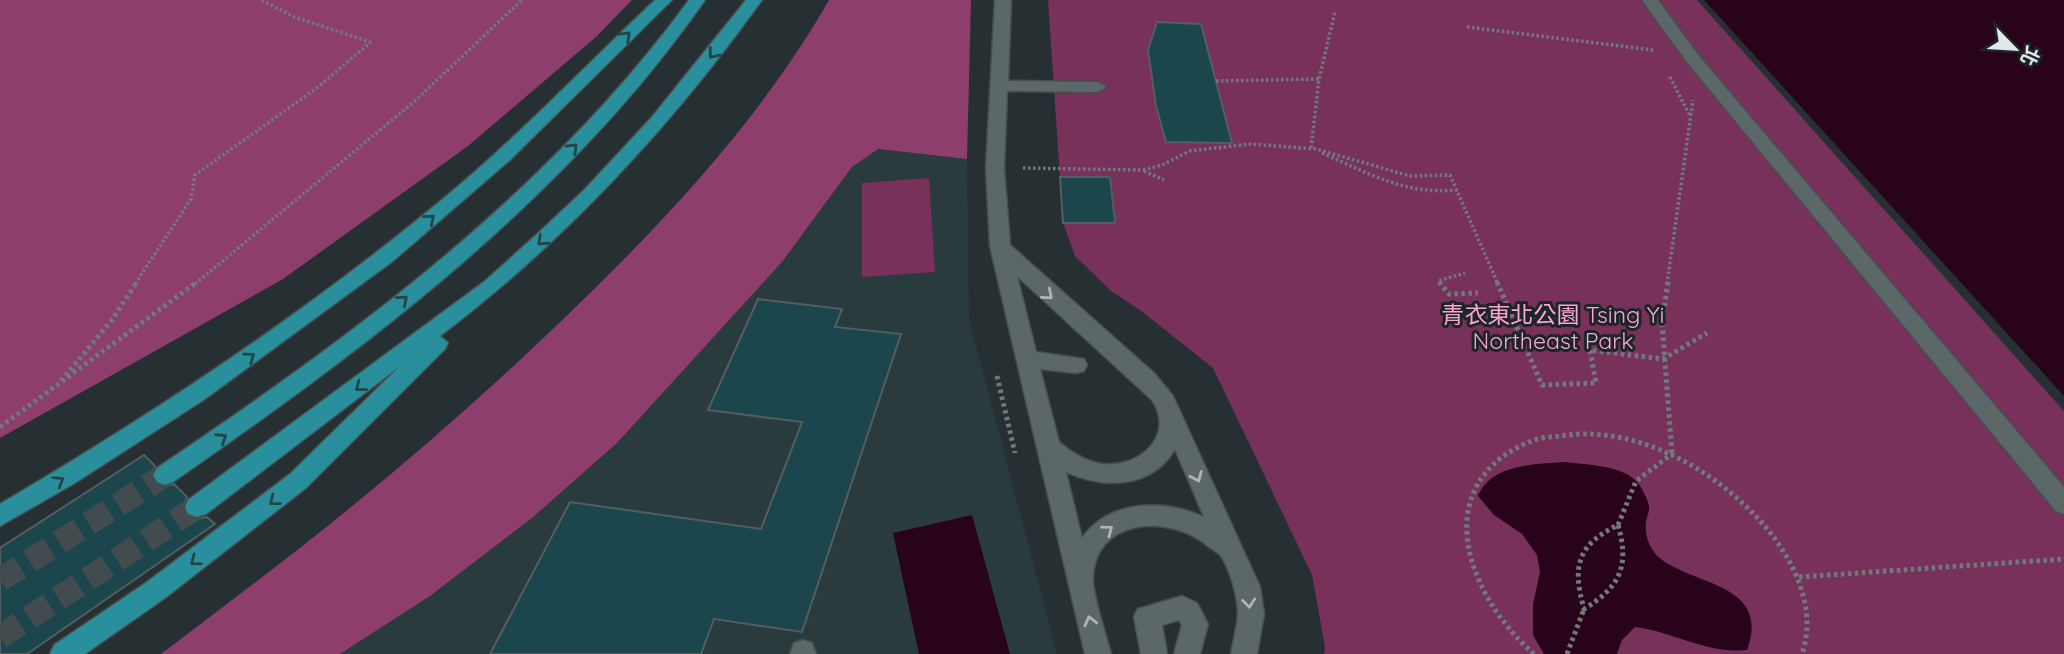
<svg xmlns="http://www.w3.org/2000/svg" width="2064" height="654" font-family="Quicksand,'Noto Sans TC',sans-serif">
  <style>
    .built { fill: #2a3b3e }
    .green { fill: #78315b }
    .forest { fill: #8d3e6d }
    .water { fill: #29031a }
    .building { fill: #1b464d; stroke: #545e60; stroke-width: 2 }
    .lines { fill: none; stroke-linecap: round; stroke-linejoin: round }
    .major-tunnel { stroke: #424b4d; stroke-width: 24; stroke-dasharray: 24 11; stroke-linecap: butt }
    .minor-casing { stroke: #464e4f; stroke-width: 3 }
    .major-casing { stroke: #464e4f; stroke-width: 3 }
    .path-far1 { stroke: #71797a; stroke-width: 3.5; stroke-dasharray: 2.5 2.5; stroke-linecap: butt }
    .path { stroke: #71797a; stroke-width: 5; stroke-dasharray: 3.5 3.5; stroke-linecap: butt }
    .minor { fill: #5c6768; fill-rule: evenodd }
    .major { fill: #298f9c; fill-rule: evenodd }
    .oneway { stroke: #21464a }
    .oneway2 { stroke: #adb5b6 }
    .labels { text-anchor: middle; stroke-width: 6; stroke-linejoin: round; paint-order: stroke }
    .park-label { font-size: 23px; fill: #fca3d4; stroke: #1d2627 }
  </style>
  <rect width="100%" height="100%" fill="#262f31"/>
  <path class="built" d="M878 149 967 159 969 319 1057 654H340L430 596 532 518 617 443 782 262 852 167Z"/>
  <path class="green" d="M1048 0H1697L2064 411V654H1324L1325 647 1312 575 1213 368 1140 310 1111 291 1075 256 1063 223Z
    M929 178 935 272 862 277V183Z"/>
  <path class="forest" d="M0 0H632L597 36 468 146 283 279 0 438Z
    M829 0H971L967 159 878 149 852 167 782 262 617 443 532 518 430 596 340 654H161C222 607 285 561 345 512 430 443 512 370 589 294 680 205 766 110 829 0Z"/>
  <path class="water" d="M1704 0H2064V396Z
    M1566 462C1586 465 1623 465 1637 482 1641 486 1648 500 1649 506 1650 510 1647 517 1646 521 1644 535 1650 551 1661 559 1696 586 1771 584 1747 650 1707 654 1674 632 1635 627L1622 640 1617 654H1544L1533 635V604L1540 572 1537 555 1522 534 1494 515 1478 496C1491 464 1536 464 1566 462Z
    M972 515 1010 654H919L893 533Z"/>
  <path class="building" d="M1157 22 1201 24 1232 143 1166 142 1156 106 1148 50Z
    M1060 177H1110L1115 223H1063Z
    M758 299 842 309 835 327 901 334 802 632 714 619 701 654H490L570 502 761 529 802 422 708 410Z
    M144 455 155 466 151 474 155 483 164 487 174 484 187 497 183 506 186 515 196 519 207 517 215 524 27 654H0V548Z"/>
  <g class="lines">
    <path class="major-tunnel" d="M0 580 165 475
      M0 637 197 507"/>
    <g class="minor-casing">
      <path id="minor" d="M995 0H1011L1008 81 1098 82 1106 87 1098 92 1007 91 1004 168 1010 245 1154 373 1173 396 1260 587 1264 614 1257 654H1231C1233 641 1238 625 1238 612 1237 594 1231 572 1221 556 1218 552 1213 550 1209 547 1171 513 1092 517 1093 581 1094 600 1106 635 1111 654H1085L990 246 986 168ZM1017 276 1152 400C1176 436 1139 468 1103 464 1086 462 1072 453 1059 442L1040 369 1076 373 1084 371 1087 365 1084 359 1036 352ZM1175 449 1204 517C1164 499 1110 499 1082 538L1066 472C1103 489 1152 489 1175 449Z
        M1642 0H1658L1699 56 2064 487V514L2056 511 1687 62Z
        M1182 596 1197 603 1208 624 1200 654H1174L1182 625 1179 620 1162 625 1167 654H1141L1134 617 1138 609Z
        M803 640 812 643 816 654H790L794 643Z"/>
    </g>
    <g class="major-casing">
      <path id="major" d="M655 0H672L510 160 393 261 205 399 75 483 0 526V504C153 414 301 316 438 203 515 140 583 68 655 0Z
        M689 0H705C567 198 369 346 173 482L165 485 157 482 153 475 157 468C353 336 548 193 689 0Z
        M746 0H762C671 127 564 242 440 336L448 343 445 349 306 488 165 598 85 654H50L54 645 147 582 290 474 399 367 206 514 197 517 188 514 185 507 188 500 485 281 536 235 584 190 652 117Z"/>
    </g>
    <path class="path-far1" d="M262 0 294 17 370 42
      M1467 27 1653 50
      M1670 77 1690 116
      M1216 81 1319 79
      M1311 148 1319 79 1335 12
      M1322 153C1369 173 1403 195 1457 190
      M1023 168 1143 170 1162 165 1190 151 1251 144 1316 149 1410 176 1450 175 1498 284
      M1144 171 1164 180
      M135 284 191 199 195 175 318 87 371 42
      M195 284 416 100 522 0
      M1440 284 1438 281 1465 273
      M1667 284 1693 100"/>
    <path class="path" d="M1439 282 1449 294 1478 293
      M1497 282 1542 385 1596 383 1590 350 1663 359 1707 333
      M1668 282 1662 323 1672 454
      M997 376 1015 453
      M61 381 111 321 137 282
      M0 427 197 282
      M1618 525C1630 566 1620 587 1584 609 1572 566 1577 545 1618 525Z
      M1618 525 1636 481 1672 454
      M1799 577 2064 559
      M1534 654C1466 595 1425 482 1534 440 1542 437 1552 437 1560 436 1640 423 1725 475 1772 535 1798 569 1816 612 1802 654
      M1567 654 1584 609"/>
    <use href="#minor" class="minor"/>
    <use href="#major" class="major"/>
  </g>
  <defs><path id="oneway-chevron" d="M-2-3.5L2.5 0L-2 3.5" fill="none" stroke-width="1.6" stroke-linecap="round" stroke-linejoin="round" transform="scale(1.75)"/></defs>
  <g class="oneway">
    <use href="#oneway-chevron" transform="translate(626 36) rotate(-44)"/>
    <use href="#oneway-chevron" transform="translate(713 54) rotate(128)"/>
    <use href="#oneway-chevron" transform="translate(573 148) rotate(-45)"/>
    <use href="#oneway-chevron" transform="translate(430 219) rotate(-40)"/>
    <use href="#oneway-chevron" transform="translate(542 241) rotate(137)"/>
    <use href="#oneway-chevron" transform="translate(403 300) rotate(-40)"/>
    <use href="#oneway-chevron" transform="translate(250 357) rotate(-36)"/>
    <use href="#oneway-chevron" transform="translate(360 387) rotate(142)"/>
    <use href="#oneway-chevron" transform="translate(222 438) rotate(-33)"/>
    <use href="#oneway-chevron" transform="translate(59 481) rotate(-32)"/>
    <use href="#oneway-chevron" transform="translate(274 501) rotate(142)"/>
    <use href="#oneway-chevron" transform="translate(195 561) rotate(143)"/>
  </g>
  <g class="oneway2">
    <use href="#oneway-chevron" transform="translate(1048 295) rotate(41)"/>
    <use href="#oneway-chevron" transform="translate(1197 477) rotate(67)"/>
    <use href="#oneway-chevron" transform="translate(1108 530) rotate(-37)"/>
    <use href="#oneway-chevron" transform="translate(1249 603) rotate(84)"/>
    <use href="#oneway-chevron" transform="translate(1090 621) rotate(-104)"/>
  </g>
  <g class="labels">
    <g class="park-label">
      <text x="1553" y="323">青衣東北公園 Tsing Yi<tspan x="1553" dy="26">Northeast Park</tspan></text>
    </g>
  </g>
  <g transform="translate(2015 49) rotate(115)" stroke="#1d2627" stroke-width="5" paint-order="stroke">
  <path d="M0-5L12 26L0 18L-12 26Z" fill="#e3e9ea"/>
  <text y="-10" font-size="19" font-weight="bold" text-anchor="middle" fill="#e3e9ea">北</text>
  </g>
</svg>
